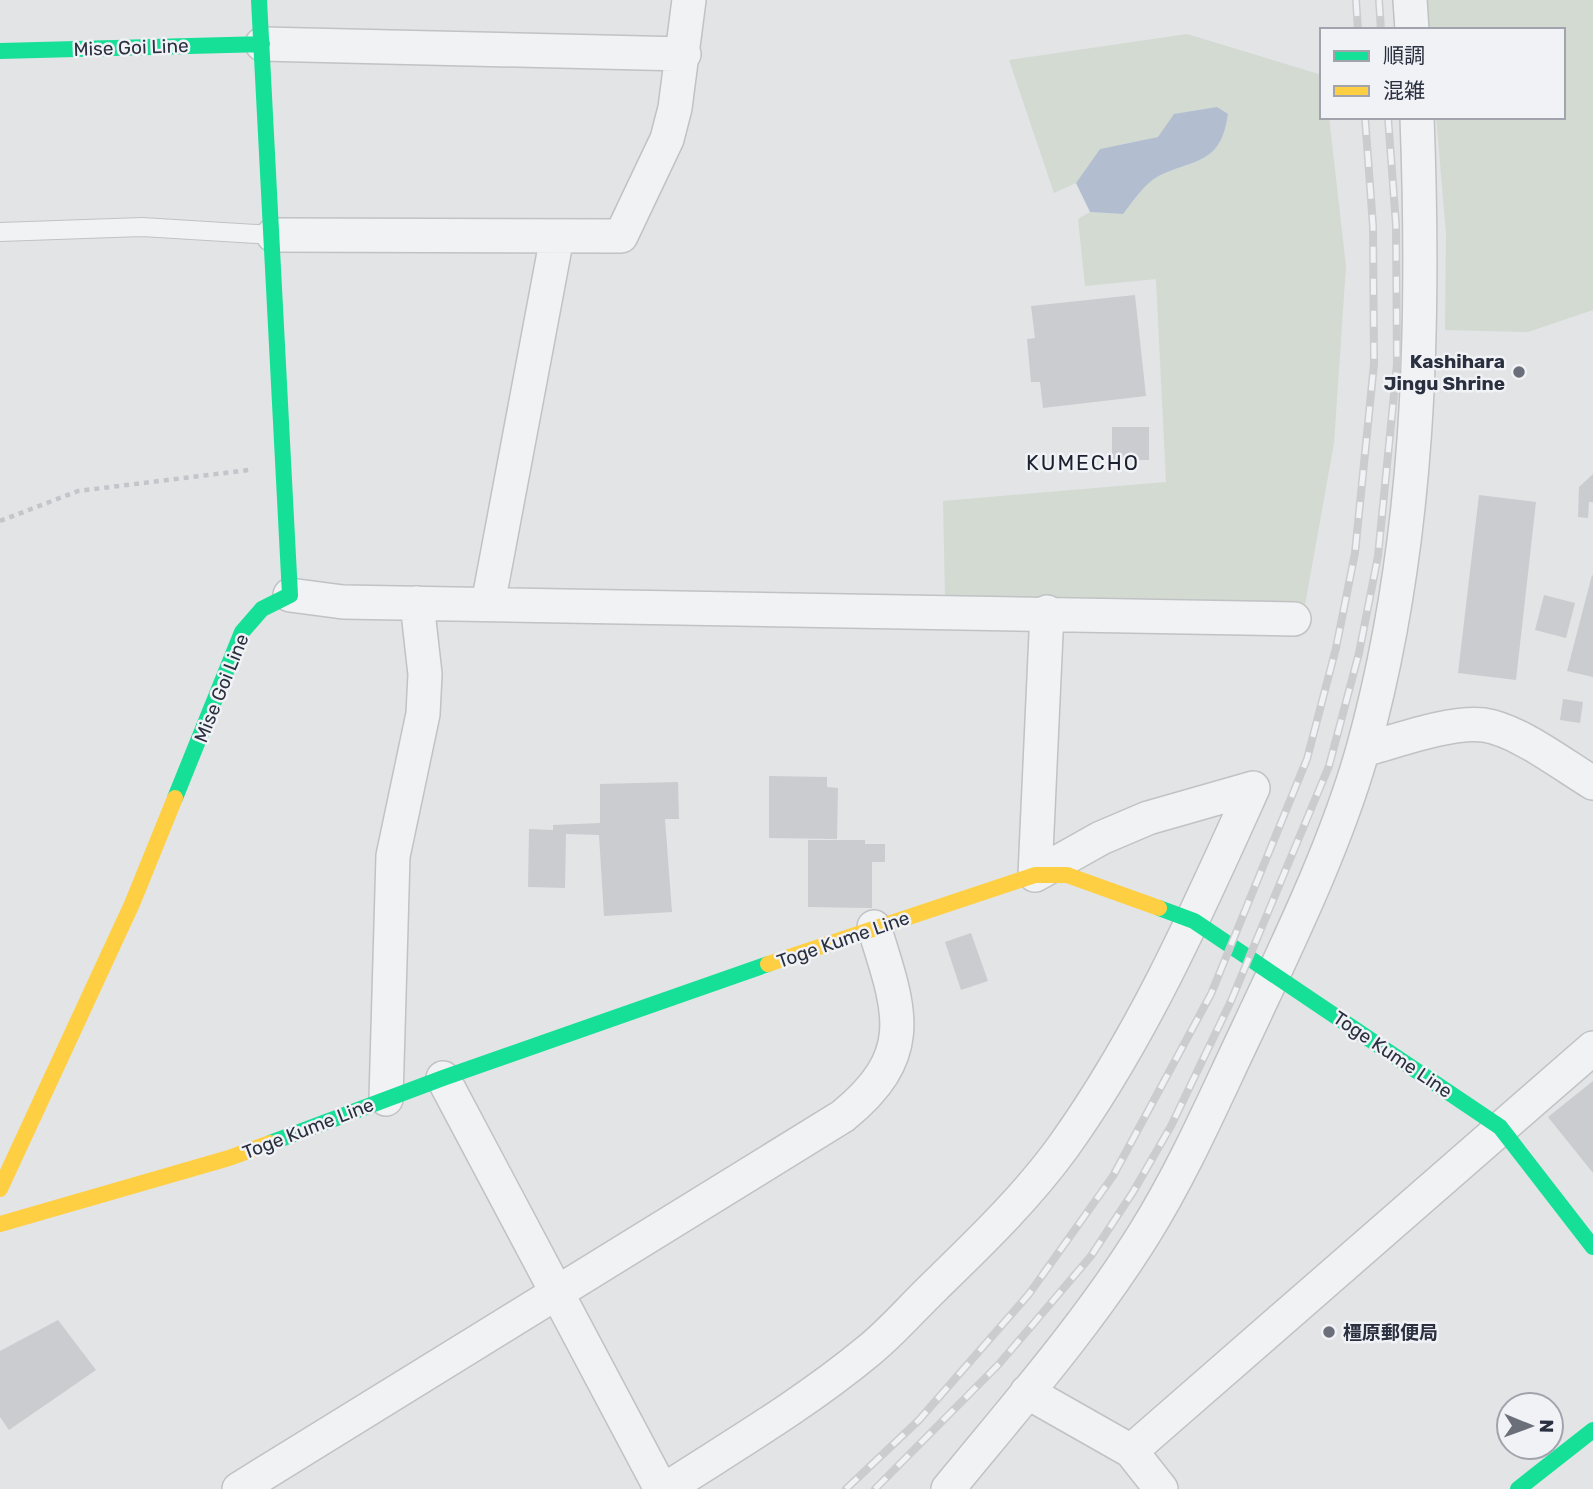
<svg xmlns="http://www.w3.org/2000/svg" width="1593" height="1489" font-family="Rubik,'Noto Sans JP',sans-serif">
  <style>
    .green { fill: #d2dad2 }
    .water { fill: #b2bed0 }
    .building { fill: #cacccf }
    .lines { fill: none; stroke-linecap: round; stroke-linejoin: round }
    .lane-casing { stroke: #c0c2c4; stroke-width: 20 }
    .street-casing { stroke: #c0c2c4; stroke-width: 36 }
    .path { stroke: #c4c5ca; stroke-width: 4.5; stroke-dasharray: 5 5; stroke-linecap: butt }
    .lane { stroke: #f1f2f4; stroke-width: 18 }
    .street { stroke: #f1f2f4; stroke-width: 33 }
    .fast { stroke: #16e098; stroke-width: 16 }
    .slow { stroke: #ffcf43; stroke-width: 16 }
    .rail-casing { stroke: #cbccce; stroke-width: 8 }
    .rail { stroke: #f0f2f6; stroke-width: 5; stroke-dasharray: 16; stroke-linecap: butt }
    .poi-dot { fill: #6a6f79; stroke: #f0f2f6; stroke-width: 2.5 }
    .labels { text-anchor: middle; stroke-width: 5; stroke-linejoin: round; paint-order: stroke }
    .street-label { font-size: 19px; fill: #2a303f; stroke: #f0f2f6 }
    .poi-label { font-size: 19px; font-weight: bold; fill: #2a303f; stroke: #f0f2f6; text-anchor: end }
    .neighbourhood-label { font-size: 21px; letter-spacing: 2px; fill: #1c212f; stroke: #f0f2f6 }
  </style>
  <rect width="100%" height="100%" fill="#e2e4e6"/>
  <path class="green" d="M1426 0H1593V310L1528 332 1445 330 1446 233 1436 117H1563V30H1429Z
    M1187 34 1322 75V117H1329L1346 266 1334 443 1305 605 945 596 943 501 1166 482 1156 279 1085 286 1078 219 1090 212 1123 214C1132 203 1144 184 1157 177 1194 158 1221 166 1228 114L1159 137 1100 149 1076 183 1054 193 1009 60Z"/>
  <path class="water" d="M1217 107 1228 114C1221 166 1194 158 1157 177 1144 184 1132 203 1123 214L1090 212 1076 183 1100 149 1158 137 1174 114Z"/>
  <path class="building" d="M1135 295 1146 396 1043 408 1040 382H1031L1027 339 1035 338 1031 306Z
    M1112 427H1149V460H1112Z
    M1593 474V502H1589L1588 518 1578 517 1579 487Z
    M1479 495 1536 502 1516 680 1458 673Z
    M1592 575 1593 576V677L1567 671Z
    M1544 595 1575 603 1566 638 1535 630Z
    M1563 699 1583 702 1580 723 1560 720Z
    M769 776 827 777V787L838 788 837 839 769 838Z
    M678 782 679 819H665L672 912 604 916 599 835 566 834 565 888 528 887 529 829 553 830V825L600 823V784Z
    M808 840H865V844H885V862H872V908L808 907Z
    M971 933 988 981 961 990 945 942Z
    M1593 1081V1173L1548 1117Z
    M58 1320 96 1370 9 1430 0 1417V1351Z"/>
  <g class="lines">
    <g class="lane-casing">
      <path id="lane" d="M0 232 142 227 273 235"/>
    </g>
    <g class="street-casing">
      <path id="street" d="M1410 0 1412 30
        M262 44 684 54
        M273 235 621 236 667 139 675 108 689 0
        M290 595 343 602 1294 619
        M488 604 557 237
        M1363 750C1397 741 1450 721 1484 725 1518 730 1563 765 1593 783
        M1035 875 1047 612
        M443 1078 661 1489
        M386 1099 393 856 423 714 425 674 417 603
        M1027 1392 1131 1451 1161 1489
        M1131 1451 1593 1048
        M239 1489 843 1116C919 1054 900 1010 874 927
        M666 1489C734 1445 804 1404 867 1352 891 1333 912 1308 935 1286 980 1242 1026 1198 1063 1147 1142 1037 1198 910 1253 788L1148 818 1101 838 1035 875
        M948 1489C1016 1406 1088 1324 1144 1234 1184 1170 1214 1100 1246 1033 1288 943 1336 845 1363 749 1420 543 1425 329 1417 117"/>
    </g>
    <path class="path" d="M0 521 78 491 249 470"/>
    <use href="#lane" class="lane"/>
    <use href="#street" class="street"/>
    <path class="fast" d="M0 51 262 44
      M175 798 242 632 262 609 290 595 259 0
      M1159 908 1194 921 1500 1127 1593 1247
      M270 1143 443 1078 768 964
      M1518 1489 1593 1430"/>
    <path class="slow" d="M768 964 1035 875H1067L1159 908
      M0 1189 132 904 175 798
      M0 1224 229 1158 270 1143"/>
    <g class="rail-casing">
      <path id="rail" d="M1356 0 1358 30
        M1379 0 1381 30
        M846 1489 919 1420 1029 1294 1113 1176 1211 994 1307 759 1336 648 1355 553 1374 364 1373 226 1365 117
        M875 1489 999 1364 1091 1256 1133 1192 1171 1126 1231 1001 1329 766 1359 653 1378 556 1397 364 1396 225 1388 117"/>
    </g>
    <use href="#rail" class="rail"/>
  </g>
  <g class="poi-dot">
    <circle cx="1519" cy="372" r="7"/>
    <circle cx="1329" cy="1332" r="7"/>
  </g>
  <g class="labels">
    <g class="street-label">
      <text transform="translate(131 47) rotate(-2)" y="7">Mise Goi Line</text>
      <text transform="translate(221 688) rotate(-68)" y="7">Mise Goi Line</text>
      <text transform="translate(843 939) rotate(-19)" y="7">Toge Kume Line</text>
      <text transform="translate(1393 1054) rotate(34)" y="7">Toge Kume Line</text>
      <text transform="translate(308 1128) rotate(-21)" y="7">Toge Kume Line</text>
    </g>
    <g class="poi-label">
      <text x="1505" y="368">Kashihara<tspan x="1505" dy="22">Jingu Shrine</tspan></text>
      <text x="1343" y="1339" text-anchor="start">橿原郵便局</text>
    </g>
    <g class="neighbourhood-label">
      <text x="1083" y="470">KUMECHO</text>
    </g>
  </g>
  <rect x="1320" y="28" width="245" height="91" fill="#f0f2f6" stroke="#a1a4ad" stroke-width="2"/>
  <rect x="1334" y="51" width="35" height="10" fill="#16e098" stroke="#a1a4ad" stroke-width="2"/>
  <text x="1383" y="63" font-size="21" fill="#2a303f">順調</text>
  <rect x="1334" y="86" width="35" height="10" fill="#ffcf43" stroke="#a1a4ad" stroke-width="2"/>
  <text x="1383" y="98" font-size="21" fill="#2a303f">混雑</text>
  <g transform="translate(1530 1426) rotate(91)"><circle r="33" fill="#f0f2f6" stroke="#a1a4ad" stroke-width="2"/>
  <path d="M0-5L12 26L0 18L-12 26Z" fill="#6a6f79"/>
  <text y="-10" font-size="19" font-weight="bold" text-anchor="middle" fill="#2a303f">N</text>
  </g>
</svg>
